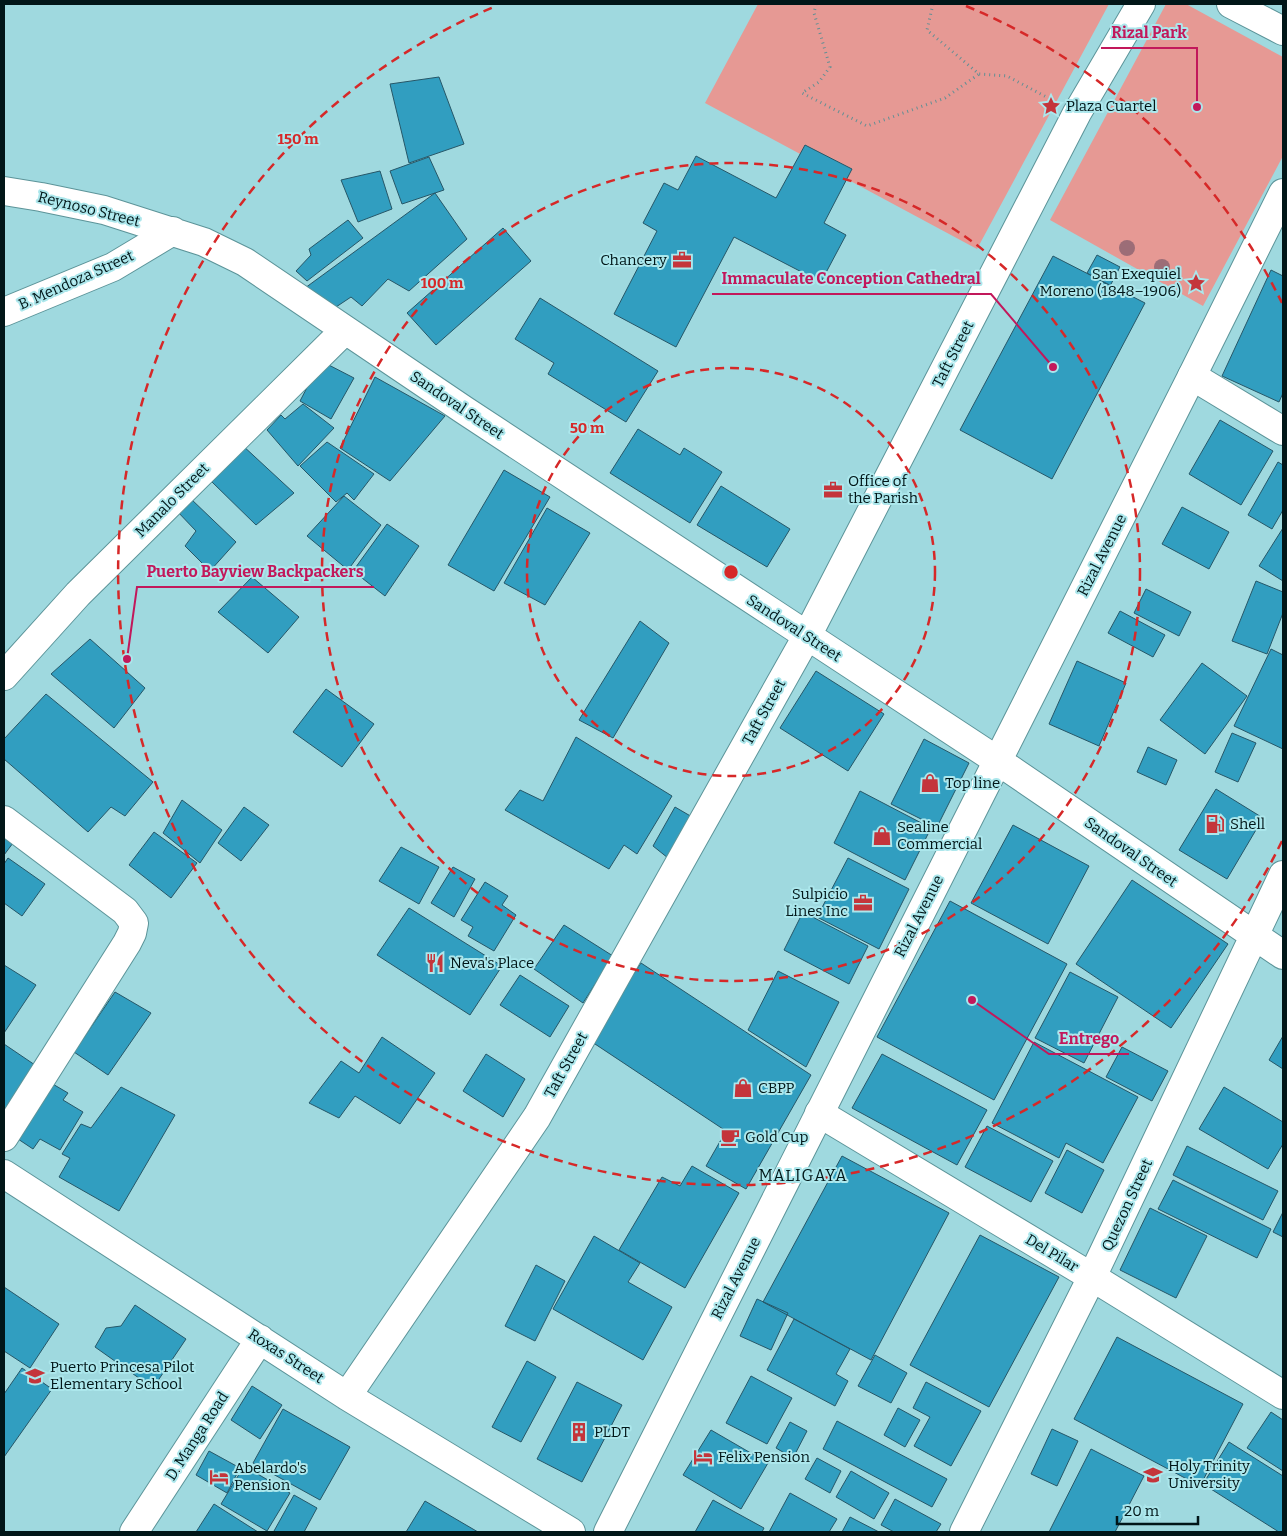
<svg xmlns="http://www.w3.org/2000/svg" width="1287" height="1536" font-family="Bitter,serif">
  <style>
    .green { fill: #e69994 }
    .building { fill: #319ec0; stroke: #265768 }
    .lines { fill: none; stroke-linecap: round; stroke-linejoin: round }
    .minor-casing { stroke: #5c9499; stroke-width: 30 }
    .major-casing { stroke: #5c9499; stroke-width: 30 }
    .path { stroke: #638f94; stroke-width: 3; stroke-dasharray: 1 4; stroke-linecap: butt }
    .minor { stroke: #fff; stroke-width: 28 }
    .major { stroke: #fff; stroke-width: 28 }
    .tree { fill: #9c6d77 }
    .ring { fill: none; stroke: #d62828; stroke-width: 2.5; stroke-dasharray: 9 6 }
    .labels { text-anchor: middle; stroke-width: 4; stroke-linejoin: round; paint-order: stroke }
    .poi-label { font-size: 15px; fill: #011618; stroke: #ace7ec; text-anchor: start }
    .street-label { font-size: 15px; fill: #011618; stroke: #ace7ec }
    .neighbourhood-label { font-size: 16px; letter-spacing: 1px; fill: #011618; stroke: #ace7ec }
    .centre { fill: #d62828; stroke: #ace7ec; stroke-width: 2.5 }
    .ring-label { font-size: 15px; text-anchor: middle; font-weight: bold; fill: #d62828; stroke: #ace7ec; stroke-width: 4; stroke-linejoin: round; paint-order: stroke }
    .leader { fill: none; stroke: #c2185b; stroke-width: 2 }
    .callout-dot { fill: #c2185b; stroke: #ace7ec; stroke-width: 2 }
    .callout-label { font-size: 16px; text-anchor: middle; font-weight: bold; fill: #c2185b; stroke: #ace7ec; stroke-width: 4; stroke-linejoin: round; paint-order: stroke }
  </style>
  <rect width="100%" height="100%" fill="#9fd9df"/>
  <path class="green" d="M758 4H1109L977 249 705 103Z
    M1166 4H1186L1283 57V156L1203 306 1050 220Z"/>
  <path class="building" d="M439 77 464 144 409 163 390 84Z
    M805 145 852 169 824 223 846 235 821 282 734 237 676 347 614 314 657 231 643 223 664 183 678 190 696 156 776 198Z
    M429 157 444 190 402 204 390 171Z
    M380 171 392 209 358 222 341 180Z
    M435 193 467 239 409 291 388 279 362 306 351 297 333 309 305 288Z
    M348 220 363 238 307 281 296 271 311 255 309 249Z
    M503 228 531 261 436 345 407 313Z
    M1097 255 1120 267 1110 286 1087 273Z
    M1053 256 1145 303 1052 479 960 430Z
    M1271 270 1283 276V393L1279 402 1222 376Z
    M540 298 658 371 626 422 548 374 554 363 515 339Z
    M321 361 354 378 331 419 300 401Z
    M375 377 445 416 390 481 340 448Z
    M303 404 334 428 298 466 267 430 281 415 285 419Z
    M1220 420 1273 451 1241 505 1189 474Z
    M638 429 680 455 684 448 722 472 690 523 610 473Z
    M327 442 374 474 354 500 347 493 336 502 300 466Z
    M241 444 294 493 256 525 212 482Z
    M1278 462 1283 465V510L1272 529 1248 515Z
    M504 470 550 497 494 591 448 565Z
    M721 486 790 529 767 567 697 525Z
    M344 496 381 525 348 570 307 536Z
    M190 498 236 542 210 571 185 546 196 531 176 510Z
    M1182 507 1229 532 1209 569 1162 544Z
    M547 508 590 533 545 605 504 583Z
    M387 524 419 546 385 596 353 571Z
    M1283 528V581L1259 566Z
    M252 577 299 617 268 653 218 612Z
    M1256 581 1283 592V613L1267 654 1232 641Z
    M1146 589 1191 612 1179 636 1134 613Z
    M1120 611 1165 635 1153 657 1108 633Z
    M640 621 669 643 613 738 579 720Z
    M90 639 145 688 114 728 51 674Z
    M1271 649 1283 655V749L1234 726Z
    M1077 661 1126 683 1099 746 1049 724Z
    M1202 663 1247 696 1205 754 1160 720Z
    M816 671 884 714 848 771 780 728Z
    M326 689 374 724 342 767 293 732Z
    M46 694 153 782 125 816 111 807 88 832 4 759V739Z
    M1232 733 1256 743 1238 782 1215 772Z
    M576 737 672 796 637 854 624 845 609 869 505 810 520 790 543 801Z
    M924 739 969 763 937 827 891 804Z
    M1148 747 1177 760 1166 785 1137 772Z
    M1216 789 1263 818 1227 879 1179 850Z
    M860 791 931 828 905 880 834 843Z
    M182 800 222 830 200 863 163 833Z
    M244 807 269 825 241 861 218 843Z
    M675 807 699 821 673 862 653 846Z
    M1013 825 1089 866 1048 944 971 903Z
    M154 832 197 863 171 898 129 865Z
    M4 835 13 843 4 855Z
    M401 847 439 867 419 904 379 881Z
    M8 858 45 884 22 916 4 903V864Z
    M848 858 909 889 879 949 817 917Z
    M453 867 475 879 454 917 431 903Z
    M1132 880 1228 944 1171 1028 1076 964Z
    M485 882 508 896 502 905 516 915 494 951 468 936 473 927 461 920Z
    M950 901 1067 964 994 1100 877 1037Z
    M409 908 502 966 470 1015 377 955Z
    M803 912 868 946 849 984 784 950Z
    M564 925 613 956 583 1003 534 969Z
    M641 963 811 1075 746 1189 706 1166 726 1131 589 1040Z
    M4 965 36 985 4 1033Z
    M778 971 839 1002 806 1067 748 1030Z
    M1070 972 1118 997 1084 1063 1035 1038Z
    M520 975 569 1006 550 1037 500 1005Z
    M115 992 151 1013 108 1075 74 1052Z
    M1283 1036V1069L1269 1060Z
    M382 1037 435 1073 400 1124 355 1096 339 1118 309 1103 341 1061 359 1073Z
    M1034 1042 1138 1097 1103 1163 1066 1143 1059 1158 992 1123Z
    M4 1044 35 1065 4 1111Z
    M1122 1047 1168 1071 1152 1101 1106 1077Z
    M486 1054 525 1079 503 1117 463 1091Z
    M882 1054 987 1110 957 1165 852 1108Z
    M51 1083 68 1093 63 1100 83 1112 60 1150 40 1139 33 1149 15 1137Z
    M121 1087 175 1115 119 1211 59 1177 70 1158 62 1154 81 1124 91 1128Z
    M1224 1087 1283 1122V1144L1268 1169 1199 1129Z
    M987 1126 1053 1161 1031 1202 965 1167Z
    M1187 1146 1278 1191 1263 1220 1173 1175Z
    M1067 1150 1104 1170 1082 1213 1045 1193Z
    M842 1156 949 1213 871 1360 763 1302Z
    M692 1166 739 1193 685 1288 619 1250 662 1177 680 1186Z
    M1173 1180 1271 1229 1257 1258 1158 1209Z
    M1150 1208 1207 1236 1176 1298 1120 1270Z
    M1283 1212V1237L1273 1232Z
    M980 1235 1059 1277 989 1407 910 1365Z
    M594 1236 640 1263 628 1282 672 1307 643 1360 553 1309Z
    M536 1265 565 1281 535 1341 505 1326Z
    M4 1287 59 1324 30 1368 4 1351Z
    M757 1299 788 1313 771 1350 740 1336Z
    M135 1305 186 1339 153 1388 95 1347 106 1328 121 1326Z
    M794 1319 850 1349 836 1374 848 1381 835 1406 767 1370Z
    M1117 1337 1243 1404 1200 1486 1074 1419Z
    M875 1355 907 1373 891 1403 858 1386Z
    M527 1361 556 1377 521 1442 492 1427Z
    M22 1368 52 1389 4 1457V1394Z
    M751 1376 792 1398 767 1444 726 1423Z
    M577 1382 622 1405 582 1482 537 1459Z
    M926 1382 981 1411 951 1466 914 1446 930 1417 913 1408Z
    M252 1386 282 1405 260 1439 231 1420Z
    M898 1408 920 1420 905 1447 884 1435Z
    M283 1409 350 1447 320 1500 253 1463Z
    M1271 1412 1283 1420V1471L1247 1448Z
    M837 1421 947 1479 932 1507 823 1449Z
    M790 1422 807 1431 793 1458 776 1448Z
    M1052 1429 1078 1441 1057 1486 1031 1474Z
    M711 1430 768 1463 741 1509 683 1475Z
    M1229 1442 1283 1476V1532H1279L1203 1484Z
    M1091 1449 1144 1476 1115 1532H1049Z
    M209 1451 240 1468 227 1493 196 1475Z
    M817 1458 841 1471 830 1493 805 1479Z
    M244 1466 290 1493 267 1531 221 1504Z
    M851 1471 889 1493 874 1519 836 1497Z
    M790 1493 837 1519 829 1532H769Z
    M294 1495 317 1508 304 1532H276L274 1531Z
    M895 1499 941 1524 936 1532H894L881 1525Z
    M713 1500 764 1528 762 1532H695Z
    M425 1501 478 1532H406Z
    M214 1504 258 1532H196Z
    M850 1517 879 1532H842Z"/>
  <g class="lines">
    <g class="minor-casing">
      <path id="minor" d="M1231 4 1283 31
        M4 191 41 197 104 210 204 242 245 262 464 410 998 761 1283 955
        M4 312 113 267 173 231
        M1192 376 1283 431
        M4 676 78 594 345 330
        M4 820 125 911 134 923 132 933 127 943 4 1137
        M819 1113 1092 1277 1283 1395
        M4 1174 347 1396 571 1532
        M347 1396 537 1117 807 636 1077 113 1141 4
        M134 1532 260 1339
        M964 1532 1092 1277 1283 875"/>
    </g>
    <g class="major-casing">
      <path id="major" d="M608 1532 1192 376 1283 193"/>
    </g>
    <path class="path" d="M816 4 814 13 830 67 819 82 802 93 867 126 945 98 979 74
      M933 4 927 30 979 74 1007 76 1052 100"/>
    <use href="#minor" class="minor"/>
    <use href="#major" class="major"/>
  </g>
  <g class="tree">
    <circle cx="1127" cy="248" r="8"/>
    <circle cx="1162" cy="267" r="8"/>
  </g>
  <g class="ring">
    <circle cx="731" cy="572" r="204"/>
    <circle cx="731" cy="572" r="409"/>
    <path d="M1282 841A613 613 0 1 1 496 6M966 6A613 613 0 0 1 1282 303"/>
  </g>
  <defs>
    <g id="sight-bare" transform="scale(1.5)"><path d="M0-6L1.8-2.2L6-1.7L2.9 1.2L3.7 5.4L0 3.3L-3.7 5.4L-2.9 1.2L-6-1.7L-1.8-2.2Z" fill="#c4353b" stroke="#ace7ec" stroke-width="2.5" paint-order="stroke"/></g>
    <g id="office-bare" transform="scale(1.5)"><path d="M-6-3h4V-5.5h4V-3h4V5H-6ZM-1-4.5V-3h2v-1.5ZM-6 0V1H6V0Z" fill="#c4353b" stroke="#ace7ec" stroke-width="2.5" paint-order="stroke"/></g>
    <g id="shop-bare" transform="scale(1.5)"><path d="M-5-2.5h2.3a2.7 3.5 0 0 1 5.4 0H5L5.5 6h-11ZM-1.5-2.5h3a1.5 2.3 0 0 0-3 0Z" fill="#c4353b" stroke="#ace7ec" stroke-width="2.5" paint-order="stroke"/></g>
    <g id="fuel-bare" transform="scale(1.5)"><path d="M-5.5-6h7V0h2V4h1.3V-2.5L3-4.5l.8-.8L6-3V5H2.5V1h-1V6h-7ZM-4.2-4.7v3.2H.2V-4.7Z" fill="#c4353b" stroke="#ace7ec" stroke-width="2.5" paint-order="stroke"/></g>
    <g id="restaurant-bare" transform="scale(1.5)"><path d="M-5-6h1v4h1v-4h1v4h1v-4h1v5L-1.5 .5V6h-2V.5L-5-1ZM5-6V6H3V1.5H1.5Q1.5-4 5-6Z" fill="#c4353b" stroke="#ace7ec" stroke-width="2.5" paint-order="stroke"/></g>
    <g id="cafe-bare" transform="scale(1.5)"><path d="M-5.5-4.5H6V0H3Q3 3.5 0 3.5H-2.5Q-5.5 3.5-5.5 0ZM3-3.2v2h1.7v-2ZM-6 4.5H4V6H-6Z" fill="#c4353b" stroke="#ace7ec" stroke-width="2.5" paint-order="stroke"/></g>
    <g id="school-bare" transform="scale(1.5)"><path d="M0-5L7-2L0 1L-7-2ZM-4 1L0 2.5L4 1V4Q0 6-4 4Z" fill="#c4353b" stroke="#ace7ec" stroke-width="2.5" paint-order="stroke"/></g>
    <g id="building-bare" transform="scale(1.5)"><path d="M-4-6H4V6H1V3H-1V6H-4ZM-2.5-4.3h1.7v1.8h-1.7ZM.8-4.3h1.7v1.8H.8ZM-2.5-1h1.7V.8h-1.7ZM.8-1h1.7V.8H.8Z" fill="#c4353b" stroke="#ace7ec" stroke-width="2.5" paint-order="stroke"/></g>
    <g id="hotel-bare" transform="scale(1.5)"><path d="M-6-4.5h1.5V1H6V5H4.5V3h-9V5H-6ZM-4 0a1.8 1.8 0 1 1 3.6 0ZM.5 0V-2.5h3Q6-2.5 6 0Z" fill="#c4353b" stroke="#ace7ec" stroke-width="2.5" paint-order="stroke"/></g>
    <g id="university-bare" transform="scale(1.5)"><path d="M0-5L7-2L0 1L-7-2ZM-4 1L0 2.5L4 1V4Q0 6-4 4Z" fill="#c4353b" stroke="#ace7ec" stroke-width="2.5" paint-order="stroke"/></g>
  </defs>
  <g fill-rule="evenodd">
    <use href="#sight-bare" x="1051" y="106"/>
    <use href="#office-bare" x="682" y="260"/>
    <use href="#sight-bare" x="1196" y="283"/>
    <use href="#office-bare" x="833" y="490"/>
    <use href="#shop-bare" x="930" y="783"/>
    <use href="#fuel-bare" x="1215" y="824"/>
    <use href="#shop-bare" x="882" y="836"/>
    <use href="#office-bare" x="863" y="903"/>
    <use href="#restaurant-bare" x="435" y="963"/>
    <use href="#shop-bare" x="743" y="1088"/>
    <use href="#cafe-bare" x="730" y="1137"/>
    <use href="#school-bare" x="35" y="1376"/>
    <use href="#building-bare" x="579" y="1432"/>
    <use href="#hotel-bare" x="703" y="1457"/>
    <use href="#university-bare" x="1153" y="1475"/>
    <use href="#hotel-bare" x="219" y="1477"/>
  </g>
  <g class="labels">
    <g class="poi-label">
      <text x="1066" y="111">Plaza Cuartel</text>
      <text x="667" y="265" text-anchor="end">Chancery</text>
      <text x="1181" y="279" text-anchor="end">San Exequiel<tspan x="1181" dy="17">Moreno (1848–1906)</tspan></text>
      <text x="848" y="486">Office of<tspan x="848" dy="17">the Parish</tspan></text>
      <text x="945" y="788">Top line</text>
      <text x="1230" y="829">Shell</text>
      <text x="897" y="832">Sealine<tspan x="897" dy="17">Commercial</tspan></text>
      <text x="848" y="899" text-anchor="end">Sulpicio<tspan x="848" dy="17">Lines Inc</tspan></text>
      <text x="450" y="968">Neva's Place</text>
      <text x="758" y="1093">CBPP</text>
      <text x="745" y="1142">Gold Cup</text>
      <text x="50" y="1372">Puerto Princesa Pilot<tspan x="50" dy="17">Elementary School</tspan></text>
      <text x="594" y="1437">PLDT</text>
      <text x="718" y="1462">Felix Pension</text>
      <text x="1168" y="1471">Holy Trinity<tspan x="1168" dy="17">University</tspan></text>
      <text x="234" y="1473">Abelardo's<tspan x="234" dy="17">Pension</tspan></text>
    </g>
    <g class="street-label">
      <text transform="translate(89 209) rotate(14)" y="5">Reynoso Street</text>
      <text transform="translate(76 280) rotate(-24)" y="5">B. Mendoza Street</text>
      <text transform="translate(953 354) rotate(-63)" y="5">Taft Street</text>
      <text transform="translate(457 405) rotate(34)" y="5">Sandoval Street</text>
      <text transform="translate(172 500) rotate(-45)" y="5">Manalo Street</text>
      <text transform="translate(1102 555) rotate(-63)" y="5">Rizal Avenue</text>
      <text transform="translate(794 628) rotate(33)" y="5">Sandoval Street</text>
      <text transform="translate(764 712) rotate(-61)" y="5">Taft Street</text>
      <text transform="translate(1131 852) rotate(35)" y="5">Sandoval Street</text>
      <text transform="translate(919 916) rotate(-63)" y="5">Rizal Avenue</text>
      <text transform="translate(566 1065) rotate(-61)" y="5">Taft Street</text>
      <text transform="translate(1127 1205) rotate(-65)" y="5">Quezon Street</text>
      <text transform="translate(1052 1253) rotate(31)" y="5">Del Pilar</text>
      <text transform="translate(736 1278) rotate(-63)" y="5">Rizal Avenue</text>
      <text transform="translate(286 1356) rotate(33)" y="5">Roxas Street</text>
      <text transform="translate(197 1436) rotate(-57)" y="5">D. Manga Road</text>
    </g>
    <g class="neighbourhood-label">
      <text x="803" y="1181">MALIGAYA</text>
    </g>
  </g>
  <circle cx="731" cy="572" r="8" class="centre"/>
  <g class="ring-label">
    <text x="298" y="144">150 m</text>
    <text x="442" y="288">100 m</text>
    <text x="587" y="433">50 m</text>
  </g>
  <path class="leader" d="M1197 107L1197 48H1101M1053 367L991 294H712M127 659L137 587H374M972 1000L1049 1054H1129"/>
  <g class="callout-dot">
    <circle cx="1197" cy="107" r="5"/>
    <circle cx="1053" cy="367" r="5"/>
    <circle cx="127" cy="659" r="5"/>
    <circle cx="972" cy="1000" r="5"/>
  </g>
  <g class="callout-label">
    <text x="1149" y="38">Rizal Park</text>
    <text x="851" y="284">Immaculate Conception Cathedral</text>
    <text x="255" y="577">Puerto Bayview Backpackers</text>
    <text x="1089" y="1044">Entrego</text>
  </g>
  <rect width="1287" height="1536" fill="none" stroke="#011618" stroke-width="10"/>
  <path d="M1117 1516v8h81v-8" fill="none" stroke="#011618" stroke-width="2.5"/>
  <text x="1124" y="1516" font-size="15" fill="#011618" stroke="#ace7ec" stroke-width="4" paint-order="stroke">20 m</text>
</svg>
